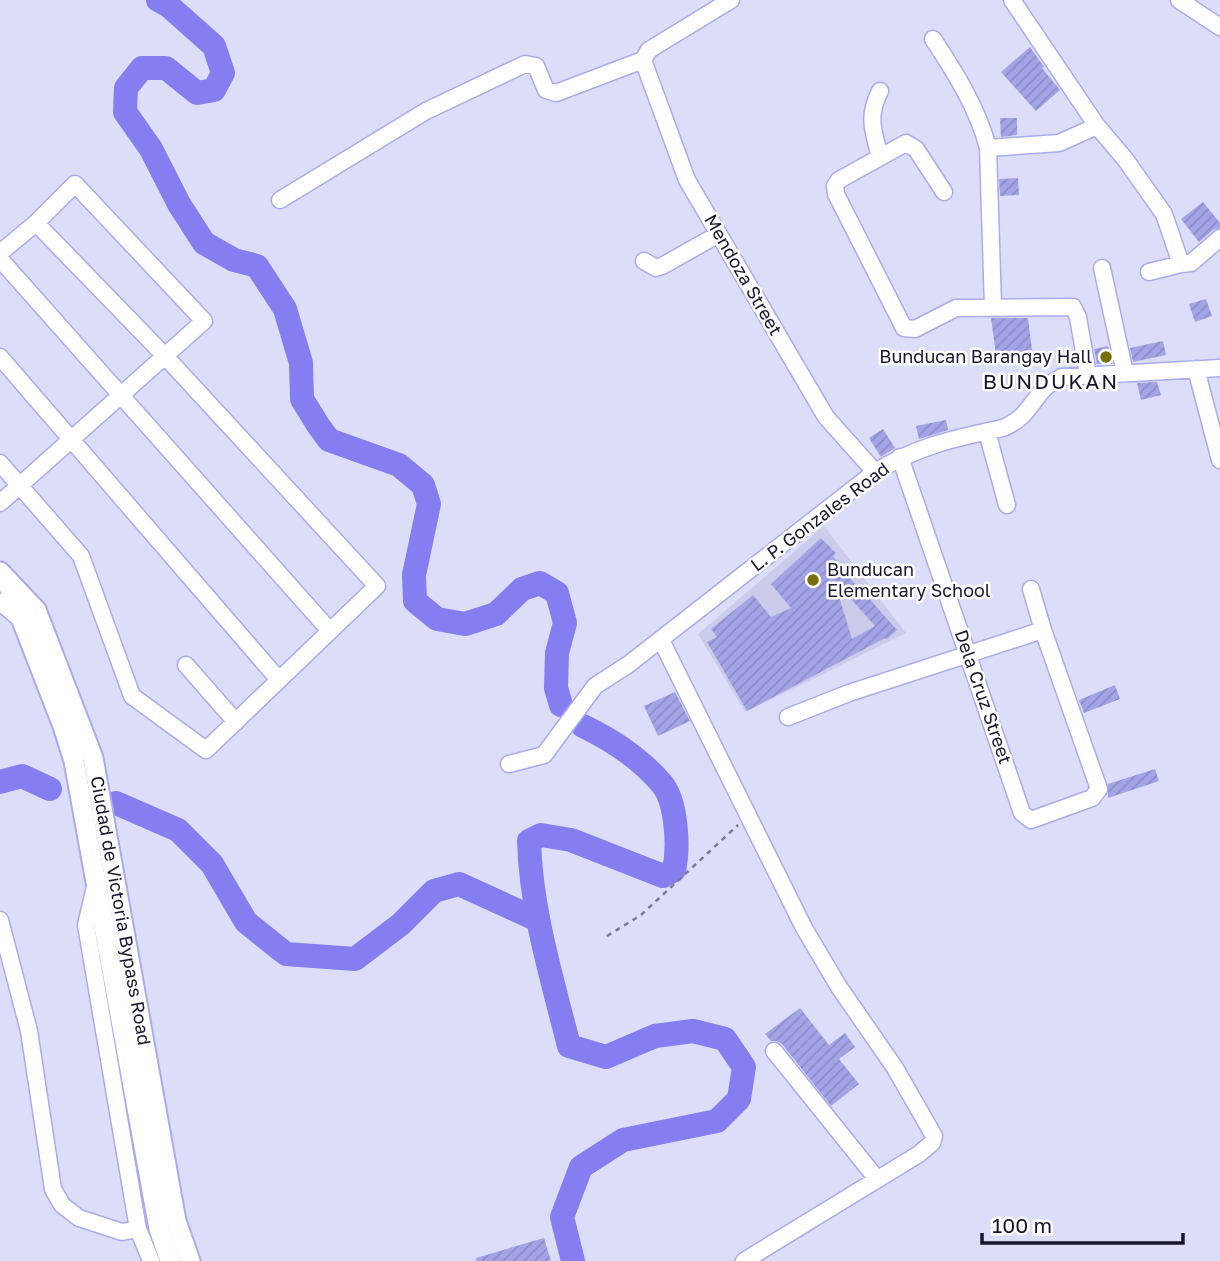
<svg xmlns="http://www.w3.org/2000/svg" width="1220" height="1261" font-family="'Golos Text',sans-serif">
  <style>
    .built { fill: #cbccea }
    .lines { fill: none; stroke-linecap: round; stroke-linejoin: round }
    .river { stroke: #847ef0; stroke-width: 24 }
    .building { fill: url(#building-hatch); fill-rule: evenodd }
    .minor-casing { stroke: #aaabee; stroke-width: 19 }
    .major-casing { stroke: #aaabee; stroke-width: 23 }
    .path { stroke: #7b7b95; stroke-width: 2.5; stroke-dasharray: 5 5; stroke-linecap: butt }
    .minor { stroke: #fff; stroke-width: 16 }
    .major { stroke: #fff; stroke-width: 19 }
    .poi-dot { fill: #786e0c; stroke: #fff; stroke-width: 2.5 }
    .labels { text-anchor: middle; stroke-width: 5; stroke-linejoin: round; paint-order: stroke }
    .street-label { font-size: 18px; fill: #17162f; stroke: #fff }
    .poi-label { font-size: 18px; fill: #17162f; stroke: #fff; text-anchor: end }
    .quarter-label { font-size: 21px; letter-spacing: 2px; fill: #17162f; stroke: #fff }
  </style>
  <defs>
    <pattern id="building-hatch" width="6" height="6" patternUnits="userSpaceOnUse" patternTransform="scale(1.75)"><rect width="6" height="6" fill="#a3a4e7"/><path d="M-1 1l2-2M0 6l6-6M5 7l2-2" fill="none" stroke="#8c8cc6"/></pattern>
  </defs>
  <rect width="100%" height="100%" fill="#dcddf9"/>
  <path class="built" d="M824 526 906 633 745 712 698 634Z"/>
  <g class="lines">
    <path class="river" d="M158 0 169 6 214 46 223 73 214 90 197 93 166 68H142L126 88 125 112 151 149 179 204 204 243 234 260 257 266 285 309 301 363 302 399 318 425 329 440 399 465 423 485 429 504 414 575 415 601 437 619 465 624 496 614 522 589 540 583 557 593 565 623 557 653 556 688 561 705
      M0 782 22 776 50 789
      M116 803 178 830 212 864 246 922 286 954 355 959 401 924 434 891 459 884 538 920
      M573 1261 562 1217 581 1167 623 1140 717 1121 739 1099 744 1067 725 1039 693 1031 655 1036 606 1057 569 1046C552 978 531 911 529 841L541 835 571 840 663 876 674 870C679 848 677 802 662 784 641 759 612 740 583 726"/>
  </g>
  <path class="building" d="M1030 47 1044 67 1042 68 1060 90 1036 111 1001 72Z
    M1000 118H1017V135L1001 137Z
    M1018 178 1019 195 1000 196 999 179Z
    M1203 202 1220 223V228L1213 230 1199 242 1181 219Z
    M1206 299 1212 316 1195 322 1189 304Z
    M991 318H1028L1032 350 996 355Z
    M1163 341 1166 355 1133 362 1130 348Z
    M1108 346 1112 364H1097L1094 349Z
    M1157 382 1161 395 1141 400 1137 383Z
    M946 420 948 430 919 439 916 426Z
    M883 429 895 448 881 457 869 438Z
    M821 538 836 553 833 556 865 597 867 596 897 630 887 639 885 638 747 711 707 642 717 637 711 629 753 595 771 617 791 608 771 584ZM834 580 875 626 852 639Z
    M1115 685 1120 699 1084 713 1079 700Z
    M675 692 690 721 658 736 644 706Z
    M1155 769 1159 781 1108 798V784Z
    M800 1008 829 1045 845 1033 855 1047 839 1059 859 1084 831 1106 782 1044 777 1041H771L765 1034Z
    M544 1238 551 1261H476V1258Z"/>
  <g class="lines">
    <g class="minor-casing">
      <path id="minor" d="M1012 0 1097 126 1125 159 1164 214 1181 264 1191 263 1220 238
        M1179 0 1220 27
        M933 39C955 72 978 109 988 148L993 307
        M643 60 687 180 826 417 875 472
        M880 91C867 117 873 130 880 157
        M988 148 1059 143 1097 126
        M944 192 916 149 906 143 839 180 835 186 836 194 904 328 915 329 956 308 1073 307 1078 317 1088 375
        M280 200 426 111 525 64 536 66 546 90 556 93 643 60 649 50 731 0
        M0 253 36 223 75 184 204 321 0 503
        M0 259 330 631
        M644 261 656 268 662 266 719 234
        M1102 268 1125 373
        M1149 272 1181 264
        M0 357 279 680
        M1196 369 1220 460
        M987 432 1007 505
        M900 457 1022 813 1031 820 1092 798 1099 789 1043 630
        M0 463 81 556 132 696 206 750 377 586 164 355 36 223
        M0 602 20 619
        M661 640 804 928 839 987 895 1068 934 1136 932 1143 919 1154 744 1261
        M186 665 236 722
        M788 717 849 693 1043 630 1031 589
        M509 764 544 755 595 686 629 664 875 472C918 446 955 438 1003 428 1026 418 1028 407 1043 390 1048 384 1055 381 1062 377L1220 368
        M95 887 86 925 138 1229 151 1261
        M0 920 29 1031 53 1189 62 1205 79 1218 122 1232 138 1229
        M774 1051 877 1179"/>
    </g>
    <g class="major-casing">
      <g id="major">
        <path id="s1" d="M0 572 36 610 93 758 176 1221 190 1261"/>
        <path d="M9 587 63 726 74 761 159 1229 170 1261"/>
      </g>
    </g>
    <path class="path" d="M607 936 641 915 738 825"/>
    <use href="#minor" class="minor"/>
    <use href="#major" class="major"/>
  </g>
  <g class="poi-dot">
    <circle cx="1106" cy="357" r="7"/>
    <circle cx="813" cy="580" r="7"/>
  </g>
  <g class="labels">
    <g class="street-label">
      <text transform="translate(743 275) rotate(60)" y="6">Mendoza Street</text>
      <text transform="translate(820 517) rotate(-37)" y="6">L. P. Gonzales Road</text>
      <text transform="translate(983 697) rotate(71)" y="6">Dela Cruz Street</text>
      <text dy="6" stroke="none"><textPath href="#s1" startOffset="366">Ciudad de Victoria Bypass Road</textPath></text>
    </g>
    <g class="poi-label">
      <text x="1092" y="363">Bunducan Barangay Hall</text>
      <text x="827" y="576" text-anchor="start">Bunducan<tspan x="827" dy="21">Elementary School</tspan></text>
    </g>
    <g class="quarter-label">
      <text x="1051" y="389">BUNDUKAN</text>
    </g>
  </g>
  <path d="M982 1233v10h201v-10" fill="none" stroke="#17162f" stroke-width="3.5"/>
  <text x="992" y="1233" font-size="21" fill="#17162f" stroke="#ffffff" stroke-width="5" paint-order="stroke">100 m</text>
</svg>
